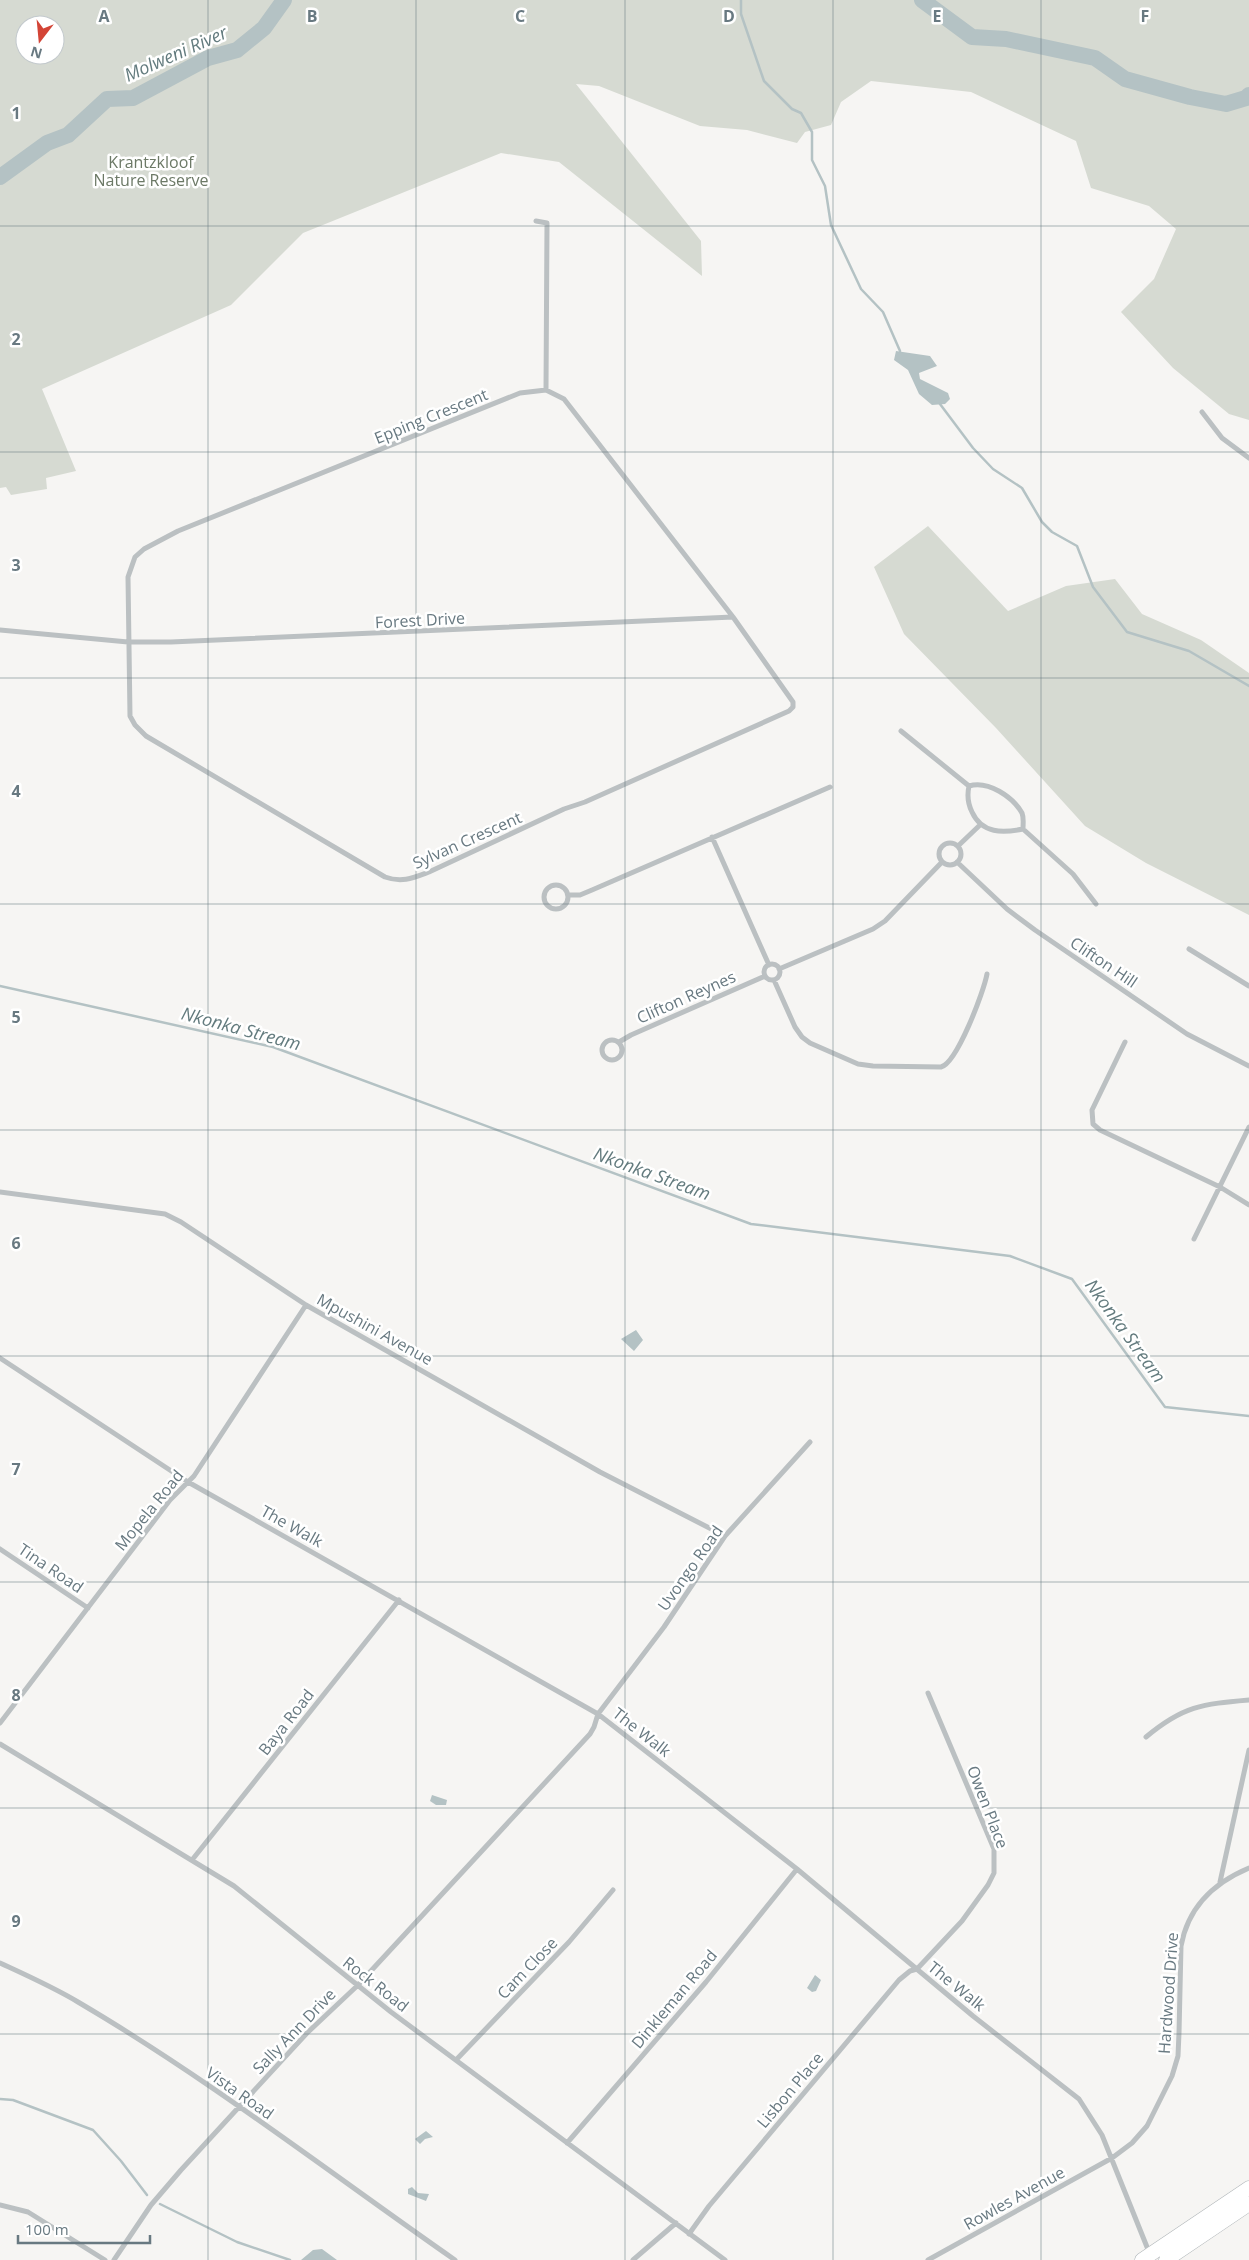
<svg xmlns="http://www.w3.org/2000/svg" width="1249" height="2260" font-family="'Open Sans',sans-serif">
  <style>
    .green { fill: #d6dad2; fill-rule: evenodd }
    .water { fill: #b4c2c4 }
    .lines { fill: none; stroke-linecap: round; stroke-linejoin: round }
    .stream { stroke: #b4c2c4; stroke-width: 2.5 }
    .river { stroke: #b4c2c4; stroke-width: 16 }
    .secondary-casing { stroke: #b0b6b9; stroke-width: 15 }
    .street { stroke: #bbc0c2; stroke-width: 5 }
    .secondary { stroke: #fff; stroke-width: 14 }
    .grid { fill: none; stroke: #687981; stroke-width: 1; stroke-opacity: 0.55 }
    .labels { text-anchor: middle; stroke-width: 5; stroke-linejoin: round; paint-order: stroke }
    .park-label { font-size: 16px; fill: #6c7966; stroke: #fff }
    .street-label { font-size: 16px; fill: #687981; stroke: #fff }
    .water-label { font-size: 18px; font-style: italic; fill: #637b7e; stroke: #fff }
    .grid-label { font-size: 16px; text-anchor: middle; font-weight: bold; fill: #687981; stroke: #fff; stroke-width: 5; stroke-linejoin: round; paint-order: stroke }
  </style>
  <rect width="100%" height="100%" fill="#f6f5f3"/>
  <path class="green" d="M0 0H1249V420L1229 414 1173 368 1121 312 1154 279 1176 229 1149 206 1091 188 1076 141 971 92 871 81 841 102 831 125 805 132 797 143 747 130 700 126 599 86 576 84 701 241 702 276 559 162 501 153 303 233 231 305 42 389 76 471 46 478 47 489 11 495 6 487 0 488ZM25 25H55V55H25Z
    M928 526 1008 611 1066 586 1115 579 1142 614 1201 640 1249 673V915L1146 863 1085 826 996 728 904 634 874 567Z"/>
  <path class="water" d="M896 351 930 356 937 366 919 373 920 379 948 393 950 399 945 404 932 405 919 394 908 370 894 360Z
    M636 1330 643 1340 634 1351 621 1339Z
    M432 1795 447 1800 446 1805H436L430 1801Z
    M815 1975 821 1980 816 1991 812 1992 807 1988Z
    M426 2131 433 2137 425 2139 420 2144 415 2139Z
    M412 2187 418 2193 429 2194 426 2201 408 2194V2189Z
    M322 2249 337 2260H301L313 2250Z"/>
  <g class="lines">
    <path class="stream" d="M741 0V14L764 81 792 109 801 113 812 132V160L825 186 831 225 861 289 883 312 900 351
      M940 404 973 448 993 469 1022 488 1042 522 1052 532 1077 546 1093 587 1127 632 1189 651 1249 686
      M0 986 273 1047 751 1224 1010 1256 1072 1279 1165 1407 1249 1416
      M0 2099 13 2100 93 2130 121 2161 147 2195
      M160 2204 237 2242 290 2260"/>
    <path class="river" d="M922 0 972 37 1006 39 1095 58 1125 79 1190 97 1226 104 1246 98 1249 95
      M0 177 47 143 68 135 107 99 133 98 208 58 237 50 264 28 284 0"/>
    <g class="secondary-casing">
      <path id="secondary" d="M1142 2260 1249 2188
        M1166 2260 1249 2204"/>
    </g>
    <path class="street" d="M536 221 547 223 546 390
      M1202 412 1222 438 1249 458
      M0 630 128 642H171L733 617 793 702V707L789 711 585 802 564 809 429 872C413 878 402 883 385 877L146 736 135 725 130 716 128 577 135 557 144 549 178 531 520 393 546 390 564 399 733 617
      M901 731 969 786
      M969 786C988 780 1013 797 1022 813 1024 818 1023 823 1023 829L1073 874 1096 904
      M969 786C967 795 968 804 972 812 982 834 1003 833 1023 829
      M712 837 769 965
      M939 854a11 11 0 1 1 22 0a11 11 0 1 1-22 0Z
      M958 846 980 825
      M957 862 1007 909 1035 930 1187 1034 1249 1066
      M544 897a12 12 0 1 1 24 0a12 12 0 1 1-24 0Z
      M569 895H580L592 890 830 787
      M1189 949 1249 986
      M764 972a8 8 0 1 1 16 0a8 8 0 1 1-16 0Z
      M779 969 873 929 885 921 942 862
      M774 980 795 1027 802 1037 810 1043 858 1064 873 1066 941 1067C957 1063 984 991 987 974
      M602 1050a10 10 0 1 1 20 0a10 10 0 1 1-20 0Z
      M619 1042 631 1035 765 976
      M1125 1042 1092 1110 1093 1124 1100 1130 1220 1187 1249 1205
      M0 1192 165 1214 181 1222 306 1305 600 1472 725 1536
      M1194 1239 1249 1127
      M0 1358 188 1482 598 1714 797 1869 973 2016 1079 2099 1102 2135 1149 2252
      M0 1549 88 1608
      M0 1723 170 1500 194 1476 306 1305
      M1146 1737C1183 1706 1202 1704 1249 1700
      M0 1744 234 1886 391 2012 725 2260
      M192 1860 399 1600
      M1220 1882 1249 1750
      M0 1963C26 1975 53 1987 78 2002 209 2079 330 2173 455 2260
      M456 2060 569 1942 613 1890
      M567 2143 706 1982 797 1869
      M0 2205 28 2212 105 2260
      M689 2234 709 2206 899 1980 910 1971 917 1969 962 1921 988 1885 994 1873V1849L928 1693
      M114 2260 151 2205 181 2170 307 2033 357 1986 590 1734 594 1727 598 1714 664 1627 725 1536 810 1442
      M633 2260 676 2223
      M928 2260 1112 2158 1132 2143 1147 2126 1172 2076 1178 2056 1179 2033 1181 1946C1188 1907 1213 1883 1249 1868"/>
    <use href="#secondary" class="secondary"/>
  </g>
  <path class="grid" d="M208 0V2260M416 0V2260M625 0V2260M833 0V2260M1041 0V2260M0 226H1249M0 452H1249M0 678H1249M0 904H1249M0 1130H1249M0 1356H1249M0 1582H1249M0 1808H1249M0 2034H1249"/>
  <g class="labels">
    <g class="park-label">
      <text x="151" y="168">Krantzkloof<tspan x="151" dy="18">Nature Reserve</tspan></text>
    </g>
    <g class="street-label">
      <text transform="translate(431 416) rotate(-22)" y="6">Epping Crescent</text>
      <text transform="translate(420 620) rotate(-3)" y="6">Forest Drive</text>
      <text transform="translate(467 840) rotate(-24)" y="6">Sylvan Crescent</text>
      <text transform="translate(1104 962) rotate(34)" y="6">Clifton Hill</text>
      <text transform="translate(686 997) rotate(-24)" y="6">Clifton Reynes</text>
      <text transform="translate(375 1329) rotate(29)" y="6">Mpushini Avenue</text>
      <text transform="translate(149 1510) rotate(-51)" y="6">Mopela Road</text>
      <text transform="translate(292 1526) rotate(29)" y="6">The Walk</text>
      <text transform="translate(51 1568) rotate(34)" y="6">Tina Road</text>
      <text transform="translate(690 1568) rotate(-55)" y="6">Uvongo Road</text>
      <text transform="translate(286 1722) rotate(-52)" y="6">Baya Road</text>
      <text transform="translate(642 1732) rotate(38)" y="6">The Walk</text>
      <text transform="translate(988 1807) rotate(69)" y="6">Owen Place</text>
      <text transform="translate(527 1968) rotate(-46)" y="6">Cam Close</text>
      <text transform="translate(376 1984) rotate(38)" y="6">Rock Road</text>
      <text transform="translate(957 1986) rotate(39)" y="6">The Walk</text>
      <text transform="translate(1168 1993) rotate(-86)" y="6">Hardwood Drive</text>
      <text transform="translate(674 1999) rotate(-50)" y="6">Dinkleman Road</text>
      <text transform="translate(294 2031) rotate(-46)" y="6">Sally Ann Drive</text>
      <text transform="translate(790 2090) rotate(-50)" y="6">Lisbon Place</text>
      <text transform="translate(240 2093) rotate(35)" y="6">Vista Road</text>
      <text transform="translate(1014 2198) rotate(-29)" y="6">Rowles Avenue</text>
    </g>
    <g class="water-label">
      <text transform="translate(176 54) rotate(-24)" y="6">Molweni River</text>
      <text transform="translate(241 1029) rotate(15)" y="6">Nkonka Stream</text>
      <text transform="translate(652 1174) rotate(20)" y="6">Nkonka Stream</text>
      <text transform="translate(1125 1331) rotate(54)" y="6">Nkonka Stream</text>
    </g>
  </g>
  <g class="grid-label">
    <text x="104" y="22">A</text>
    <text x="312" y="22">B</text>
    <text x="520" y="22">C</text>
    <text x="729" y="22">D</text>
    <text x="937" y="22">E</text>
    <text x="1145" y="22">F</text>
    <text x="16" y="119">1</text>
    <text x="16" y="345">2</text>
    <text x="16" y="571">3</text>
    <text x="16" y="797">4</text>
    <text x="16" y="1023">5</text>
    <text x="16" y="1249">6</text>
    <text x="16" y="1475">7</text>
    <text x="16" y="1701">8</text>
    <text x="16" y="1927">9</text>
  </g>
  <g transform="translate(40 40) rotate(196)"><circle r="24" fill="#ffffff" stroke="#c3c9cd"/>
  <path d="M0-4L9 19L0 12L-9 19Z" fill="#d34436"/>
  <text y="-8" font-size="14" font-weight="bold" text-anchor="middle" fill="#687981">N</text>
  </g>
  <path d="M18 2235v8h132v-8" fill="none" stroke="#687981" stroke-width="2.5"/>
  <text x="25" y="2235" font-size="15" fill="#687981" stroke="#ffffff" stroke-width="4" paint-order="stroke">100 m</text>
</svg>
